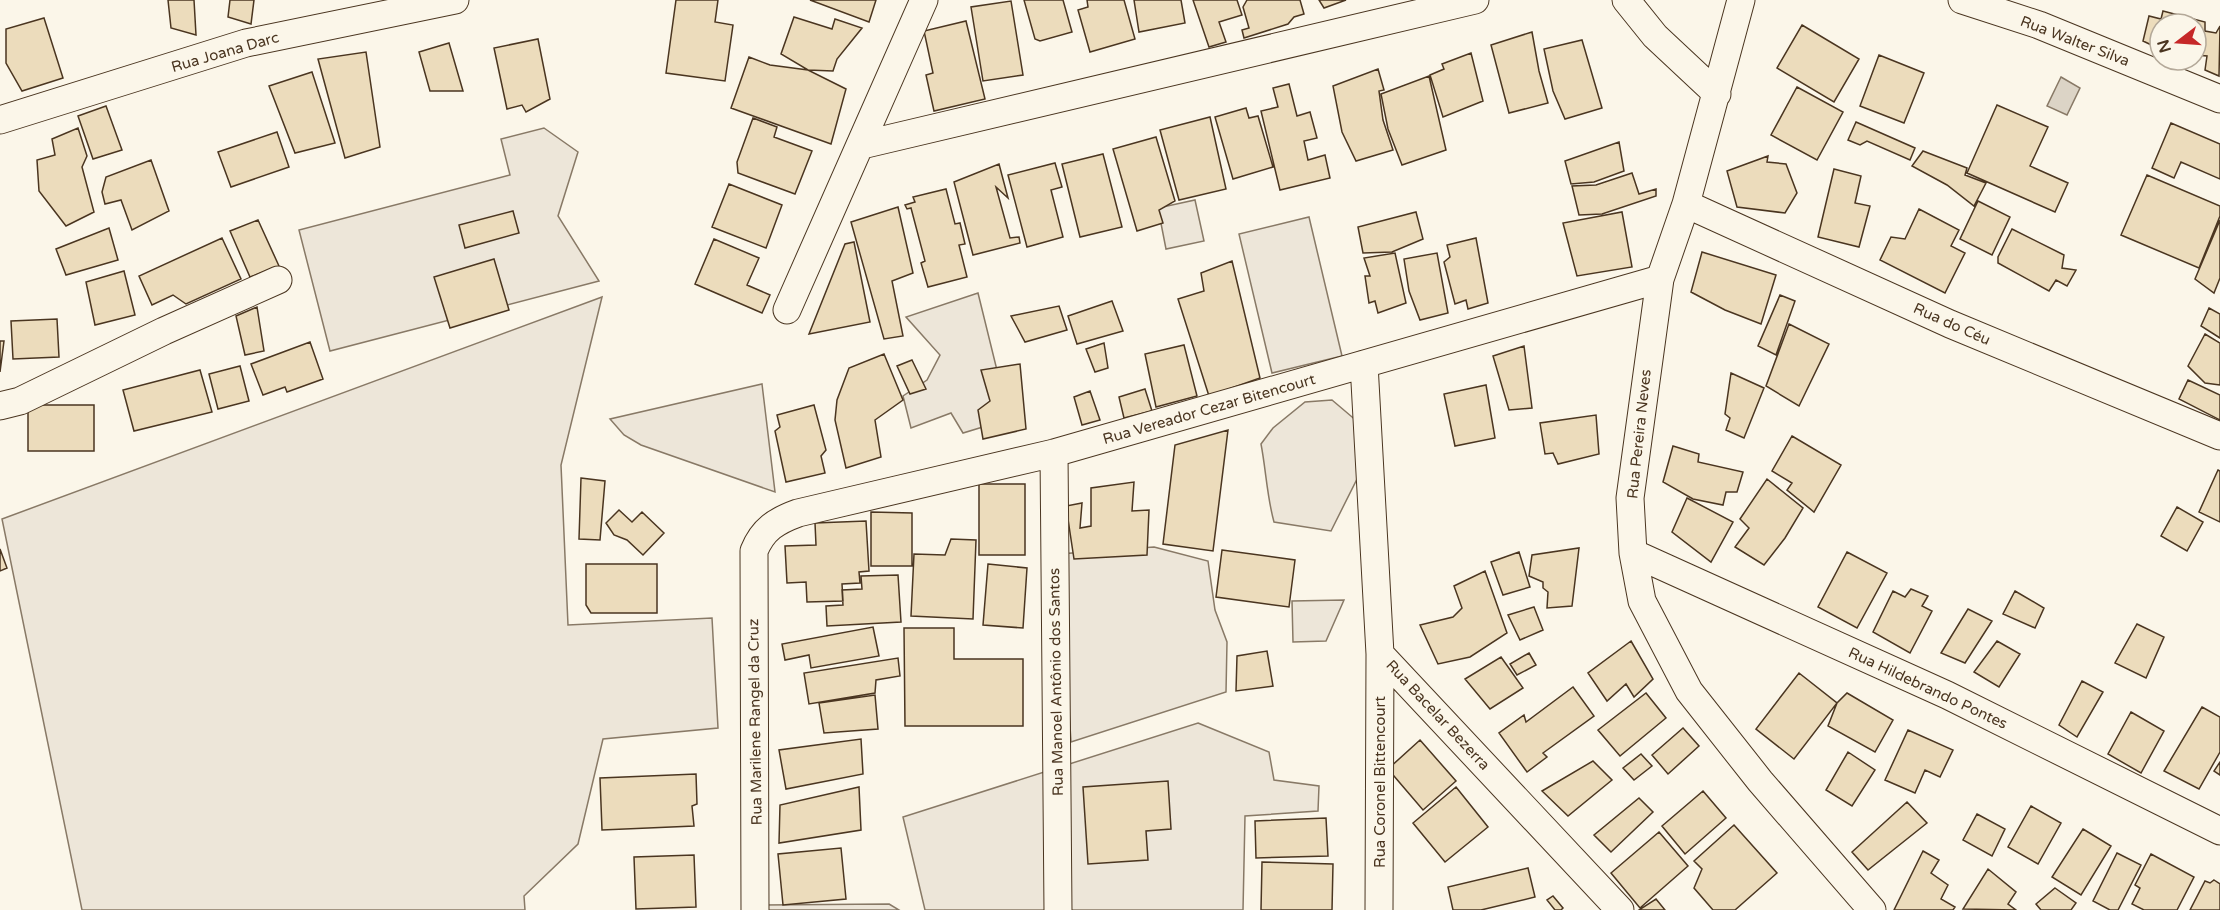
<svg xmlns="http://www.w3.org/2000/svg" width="2220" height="910" font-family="'Varela Round',sans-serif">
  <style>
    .green { fill: #ede6d9; stroke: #887966; stroke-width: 1.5 }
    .water { fill: #dcd4c6; stroke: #887966; stroke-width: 1.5 }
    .building { fill: #ecdcbc; stroke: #4a3520; stroke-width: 1.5 }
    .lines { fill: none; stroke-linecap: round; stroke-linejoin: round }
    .minor-casing { stroke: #4a3520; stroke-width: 29 }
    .minor { stroke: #fbf6e9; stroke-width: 27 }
    .labels { text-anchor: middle; stroke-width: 4.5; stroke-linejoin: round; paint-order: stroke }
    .street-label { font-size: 15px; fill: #4a3520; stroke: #fbf6e9 }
  </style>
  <rect width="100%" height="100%" fill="#fbf6e9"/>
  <path class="green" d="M544 128 578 152 558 216 599 281 330 351 299 230 510 175 501 139Z
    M1195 200 1204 241 1166 249 1158 208Z
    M1309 217 1342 356 1272 373 1239 234Z
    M978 293 1009 419 963 433 951 413 911 428 903 396 927 380 940 355 906 317Z
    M602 297 561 465 568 625 712 618 718 728 603 739 578 844 524 896 525 910H82L2 519Z
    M762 384 775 492 641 445 624 435 610 419Z
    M1332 400 1358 422 1359 475 1331 531 1274 522C1267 497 1266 470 1261 444L1273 428 1305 402Z
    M1154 547 1208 561 1215 610 1227 642 1226 692 1071 742 1059 554Z
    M1344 600 1326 641 1293 642 1292 601Z
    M1198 723 1269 752 1274 780 1319 786 1318 811 1245 816 1243 910H925L903 817Z
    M889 904 899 910H760V905Z"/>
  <path class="water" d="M2061 77 2080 88 2067 115 2047 106Z"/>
  <path class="building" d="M168 0H194L196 35 171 28Z
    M230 0H254L251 24 228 17Z
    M676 0H718L715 22 733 25 725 81 666 73Z
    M810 0H876L869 22Z
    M1024 0H1063L1072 32 1040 41 1035 39Z
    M1087 0H1124L1135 39 1090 52 1078 10 1088 7Z
    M1134 0H1181L1185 23 1139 32Z
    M1193 0H1237L1242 15 1219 22 1226 42 1209 47Z
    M1247 0H1300L1304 14 1294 17 1288 24 1244 38 1242 30 1249 28 1243 7Z
    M1319 0H1346L1324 8Z
    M1011 1 1023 75 983 81 971 7Z
    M2163 11 2205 22V31L2216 33 2220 26 2219 76 2205 70 2207 56 2196 55V24H2160V49L2143 41 2149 16 2161 19Z
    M794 17 832 29 835 19 862 28 837 59 833 71 808 70 781 54Z
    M44 18 63 78 22 91 6 63V29Z
    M966 21 985 99 934 111 926 75 933 73 924 31Z
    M1802 25 1859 59 1834 102 1777 68Z
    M1532 32 1539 71 1548 103 1509 113 1491 45Z
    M538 39 550 99 526 112 522 105 507 109 494 48Z
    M1582 40 1602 108 1565 119 1553 91 1544 49Z
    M449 43 463 91H430L419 52Z
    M366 52 380 147 345 158 318 59Z
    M1471 53 1483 101 1443 117 1430 75 1444 69 1442 64Z
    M1879 55 1924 73 1904 123 1860 106Z
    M749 57 770 65 808 70 846 89 831 144 731 108Z
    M2166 60H2179L2177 65Z
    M1378 69 1384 90 1379 91 1383 120 1393 150 1356 161 1342 132 1333 86Z
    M312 72 335 143 295 153 269 86Z
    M1429 76 1446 150 1402 165 1388 129 1381 94Z
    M1289 84 1297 116 1310 112 1317 138 1304 141 1308 160 1325 155 1330 178 1280 190 1261 111 1278 107 1273 88Z
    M1797 87 1843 112 1817 160 1771 135Z
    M1997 105 2048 127 2030 166 2068 183 2055 212 1967 173Z
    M106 106 122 150 93 159 78 116Z
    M1246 108 1249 118 1258 116 1273 167 1233 179 1215 117Z
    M1210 117 1226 189 1179 200 1160 130Z
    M753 118 777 127 774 137 812 151 795 194 738 173 737 162Z
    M1856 122 1915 148 1910 160 1867 141 1860 145 1848 140Z
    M2171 123 2220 144V179L2181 162 2174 178 2152 168Z
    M78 128 87 156 82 167 94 212 66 226 39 191 37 160 55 155 52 139Z
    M277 132 289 167 231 187 218 152Z
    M1156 137 1175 201 1159 210 1163 223 1137 231 1113 149Z
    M1619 142 1624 171 1594 182 1571 184 1565 161Z
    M1923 151 1967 168 1965 175 1986 183 1974 206 1947 185 1912 166Z
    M1103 154 1122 227 1080 237 1062 164Z
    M1768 156 1767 162 1786 164 1797 193 1785 213 1737 207 1727 171Z
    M151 160 169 211 132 230 121 200 105 204 102 192 106 177Z
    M1055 163 1062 187 1051 190 1063 237 1027 247 1008 175Z
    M999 164 1008 198 996 187 1010 238 1019 237 1020 243 973 255 954 182Z
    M1834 169 1861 176 1855 203 1870 206 1859 247 1818 237Z
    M1632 173 1639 194 1656 189V196L1602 214 1579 215 1572 186 1596 185Z
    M2147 175 2220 206V216L2199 268 2121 235Z
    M729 184 782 205 766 248 712 227Z
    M946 189 955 224 960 223 965 244 959 245 967 277 928 287 921 263 925 261 911 208 907 209 905 205 915 202 913 197Z
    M1978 201 2010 217 1992 255 1960 239Z
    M898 207 913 273 892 281 903 336 884 339 851 222Z
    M1919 209 1959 230 1951 246 1965 253 1945 293 1880 260 1891 237 1905 239Z
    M513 211 519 233 465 248 459 225Z
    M1416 212 1423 239 1392 252 1363 253 1358 227Z
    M1622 212 1632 267 1577 276 1563 223Z
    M258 220 279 266 250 277 230 231Z
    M2220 220V278L2214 293 2195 279Z
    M109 228 118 260 66 275 56 249Z
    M2012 229 2064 255 2062 268 2076 270 2067 286 2056 280 2049 291 1998 263V257Z
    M222 238 241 279 186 304 173 295 152 305 139 276Z
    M1476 238 1488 303 1468 309 1466 300 1455 304 1444 262 1450 257 1447 245Z
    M714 239 759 258 747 285 770 295 762 313 695 284Z
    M854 242 870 322 809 334 845 244Z
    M1702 252 1776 275 1761 324 1725 310 1691 292Z
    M1395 253 1406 303 1378 313 1375 301 1369 303 1365 276H1370L1364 258Z
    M1437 253 1448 313 1420 320 1409 291 1404 259Z
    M494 259 509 310 450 328 434 277Z
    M1232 261 1260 378 1209 396 1178 299 1204 291 1201 273Z
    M124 271 135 315 95 325 86 282Z
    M1780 295 1795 301 1776 355 1758 346Z
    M1112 301 1123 331 1077 344 1068 316Z
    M1059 306 1067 330 1025 342 1011 316Z
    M257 307 264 351 245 355 236 316Z
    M2209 308 2220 314V338L2201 326Z
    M57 319 59 357 13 359 11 321Z
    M1789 324 1829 344 1799 406 1766 386Z
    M2205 334 2220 343V385L2205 383 2188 366Z
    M0 341H4L0 372Z
    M310 342 323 379 287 392 285 387 263 395 251 364Z
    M1104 343 1108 368 1095 372 1086 349Z
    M1184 345 1197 396 1156 407 1145 354Z
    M1524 346 1532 408 1509 410 1493 356Z
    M884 354 903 400 875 420 881 457 846 468 835 420 837 400 849 368Z
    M912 360 926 389 910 394 897 366Z
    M1020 364 1026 429 983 439 978 410 990 401 981 370Z
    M240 366 249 401 218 409 209 374Z
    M200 370 212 412 134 431 123 390Z
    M1731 373 1764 388 1744 438 1726 430 1730 418 1725 414Z
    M2188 380 2220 395V420L2179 399Z
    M1486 385 1495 438 1455 446 1444 394Z
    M1145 389 1152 411 1124 418 1119 397Z
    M1090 391 1100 420 1082 425 1074 397Z
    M28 405H94V451H28Z
    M814 405 826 450 821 456 825 473 786 482 775 431 780 427 777 415Z
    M1596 415 1599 454 1558 464 1553 453 1545 454 1540 423Z
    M1228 430 1213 551 1163 544 1175 445Z
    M1792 436 1841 465 1814 512 1787 490 1792 483 1772 471Z
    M1673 446 1699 454 1698 462 1743 472 1737 492H1726L1723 505 1693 499 1663 482Z
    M2218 470 2220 471V522L2199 512Z
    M581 478 605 481 600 540 579 539Z
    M1767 479 1803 508 1785 538 1764 565 1735 547 1749 528 1740 519Z
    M1134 482 1132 511 1149 510 1147 555 1074 559 1066 506 1082 503 1080 528 1091 526V488Z
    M979 484H1025V555H979Z
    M1687 498 1733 522 1711 562 1672 532Z
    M2177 507 2203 522 2187 551 2161 536Z
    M619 510 632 522 642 512 664 533 643 555 627 540 614 535 606 523Z
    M871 512 912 513V566H871Z
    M866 521 869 571 859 572 860 583 842 584 843 601 807 602 806 582 787 583 785 546 816 545 815 523Z
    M951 539 976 540 973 619 911 616 914 554 945 555Z
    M1579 548 1572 606 1547 608 1548 592 1543 588V582L1529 576 1532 555Z
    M0 549 7 568 0 571Z
    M1222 550 1295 560 1289 607 1216 597Z
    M1519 552 1530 587 1503 595 1491 562Z
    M1847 552 1887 573 1857 628 1818 607Z
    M586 564H657V613H591L586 605Z
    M988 564 1027 568 1023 628 983 625Z
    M1485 571 1507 633 1470 657 1438 664 1420 625 1453 617 1462 608 1454 586Z
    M898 575 901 622 827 626 826 606 843 605 842 590 862 589 861 576Z
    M1911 589 1928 596 1922 606 1932 611 1910 653 1873 632 1893 591 1905 597Z
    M2015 591 2044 608 2035 628 2003 614Z
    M1534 607 1543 630 1520 640 1508 615Z
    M1968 609 1992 621 1965 663 1941 653Z
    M2137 624 2164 637 2146 678 2115 663Z
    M873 627 879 656 811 668 809 655 785 660 782 644Z
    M904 628H954V659H1023V726H905Z
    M1631 641 1653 679 1634 697 1626 684 1607 701 1588 673Z
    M1997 641 2020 654 1999 687 1974 672Z
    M1267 651 1273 686 1236 691 1237 656Z
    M1529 653 1536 665 1517 675 1510 664Z
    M1501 657 1523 688 1490 709 1465 679Z
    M898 658 900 676 876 680 875 693 809 704 804 673Z
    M1799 673 1837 703 1794 759 1756 729Z
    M2082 681 2103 692 2077 737 2059 725Z
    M1573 687 1594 716 1543 753 1547 757 1527 772 1499 733 1524 715 1526 722Z
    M1646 693 1666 718 1620 756 1598 730Z
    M1847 693 1893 720 1875 752 1828 726 1837 703Z
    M875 695 878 729 824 733 819 703Z
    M2202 707 2220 717V752L2199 789 2164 771Z
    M2131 712 2164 731 2141 773 2108 754Z
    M1683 728 1699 746 1668 774 1652 755Z
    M1908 730 1953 750 1940 777 1925 770 1915 793 1885 780Z
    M861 739 863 774 786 789 779 750Z
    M1420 740 1456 781 1423 810 1388 769Z
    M1848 752 1875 770 1852 806 1826 790Z
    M1641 754 1652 766 1634 780 1623 768Z
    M1593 761 1612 780 1568 816 1542 791Z
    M2220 762V775L2214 771Z
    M696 774 697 804 692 806 694 826 602 830 600 778Z
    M1168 781 1171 829 1146 831 1148 860 1088 864 1083 787Z
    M859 787 861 830 779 843 780 805Z
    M1456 787 1488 827 1445 862 1413 823Z
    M1703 791 1726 818 1685 854 1662 826Z
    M1639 798 1653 812 1611 852 1594 835Z
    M1907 802 1927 823 1868 870 1852 852Z
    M2031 806 2061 823 2038 864 2008 847Z
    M1977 814 2005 829 1992 856 1963 840Z
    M1326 818 1328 856 1256 858 1255 821Z
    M1734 825 1777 873 1735 910H1713L1694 888 1702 869 1694 861Z
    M2083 829 2111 846 2081 895 2052 877Z
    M1659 832 1688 866 1640 908 1611 873Z
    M841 848 846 899 783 905 778 854Z
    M1923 851 1939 860 1931 873 1948 885 1941 899 1955 907 1953 910H1894Z
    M2117 853 2141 865 2118 910H2110L2093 901Z
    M2151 854 2194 877 2177 910H2144L2132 904 2140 888 2135 885Z
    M694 855 696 907 636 909 634 857Z
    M1262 862 1333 864 1332 910H1261Z
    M1528 868 1535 897 1481 910H1453L1448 887Z
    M1988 869 2016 892 2008 904 2016 910 1963 909Z
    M2214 880 2220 884V910H2190L2205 881 2210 883Z
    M2055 888 2076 903 2071 910H2041L2036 904Z
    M1553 896 1563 908 1561 910H1555L1547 900Z
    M1656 899 1665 910H1639Z"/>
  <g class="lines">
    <g class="minor-casing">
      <path id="minor" d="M1626 0 1655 36 1717 94
        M1741 0 1686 204 1660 279 1630 498 1633 553 1642 601 1689 691 1760 781 1872 910
        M1962 0 2039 25 2220 99
        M0 120 246 43 455 0
        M862 145 1475 0
        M1686 204 1950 324 2220 436
        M787 310 924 0
        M1364 364 1380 654 1620 910
        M0 406 20 401 164 331 278 280
        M1054 453 1058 910
        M1633 553 1947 695 2220 831
        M755 910 754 551C763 529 776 521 798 513L1054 453 1660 279
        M1379 910 1380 654"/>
    </g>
    <use href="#minor" class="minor"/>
  </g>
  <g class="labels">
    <g class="street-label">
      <text transform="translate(2075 41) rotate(21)" y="5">Rua Walter Silva</text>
      <text transform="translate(225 52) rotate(-16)" y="5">Rua Joana Darc</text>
      <text transform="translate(1952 324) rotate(24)" y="5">Rua do Céu</text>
      <text transform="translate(1209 409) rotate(-16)" y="5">Rua Vereador Cezar Bitencourt</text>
      <text transform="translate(1639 434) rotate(-84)" y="5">Rua Pereira Neves</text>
      <text transform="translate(1056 682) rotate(-91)" y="5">Rua Manoel Antônio dos Santos</text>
      <text transform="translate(1928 688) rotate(25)" y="5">Rua Hildebrando Pontes</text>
      <text transform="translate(1438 715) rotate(47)" y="5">Rua Bacelar Bezerra</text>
      <text transform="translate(755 722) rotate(-91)" y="5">Rua Marilene Rangel da Cruz</text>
      <text transform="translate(1380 782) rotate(-90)" y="5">Rua Coronel Bittencourt</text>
    </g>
  </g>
  <g transform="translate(2178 42) rotate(253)"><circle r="28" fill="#fbf6e9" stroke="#b4a999" stroke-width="1.5"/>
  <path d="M0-4.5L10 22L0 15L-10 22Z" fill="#c62828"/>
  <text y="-9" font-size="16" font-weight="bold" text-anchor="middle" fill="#4a3520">N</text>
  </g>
</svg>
